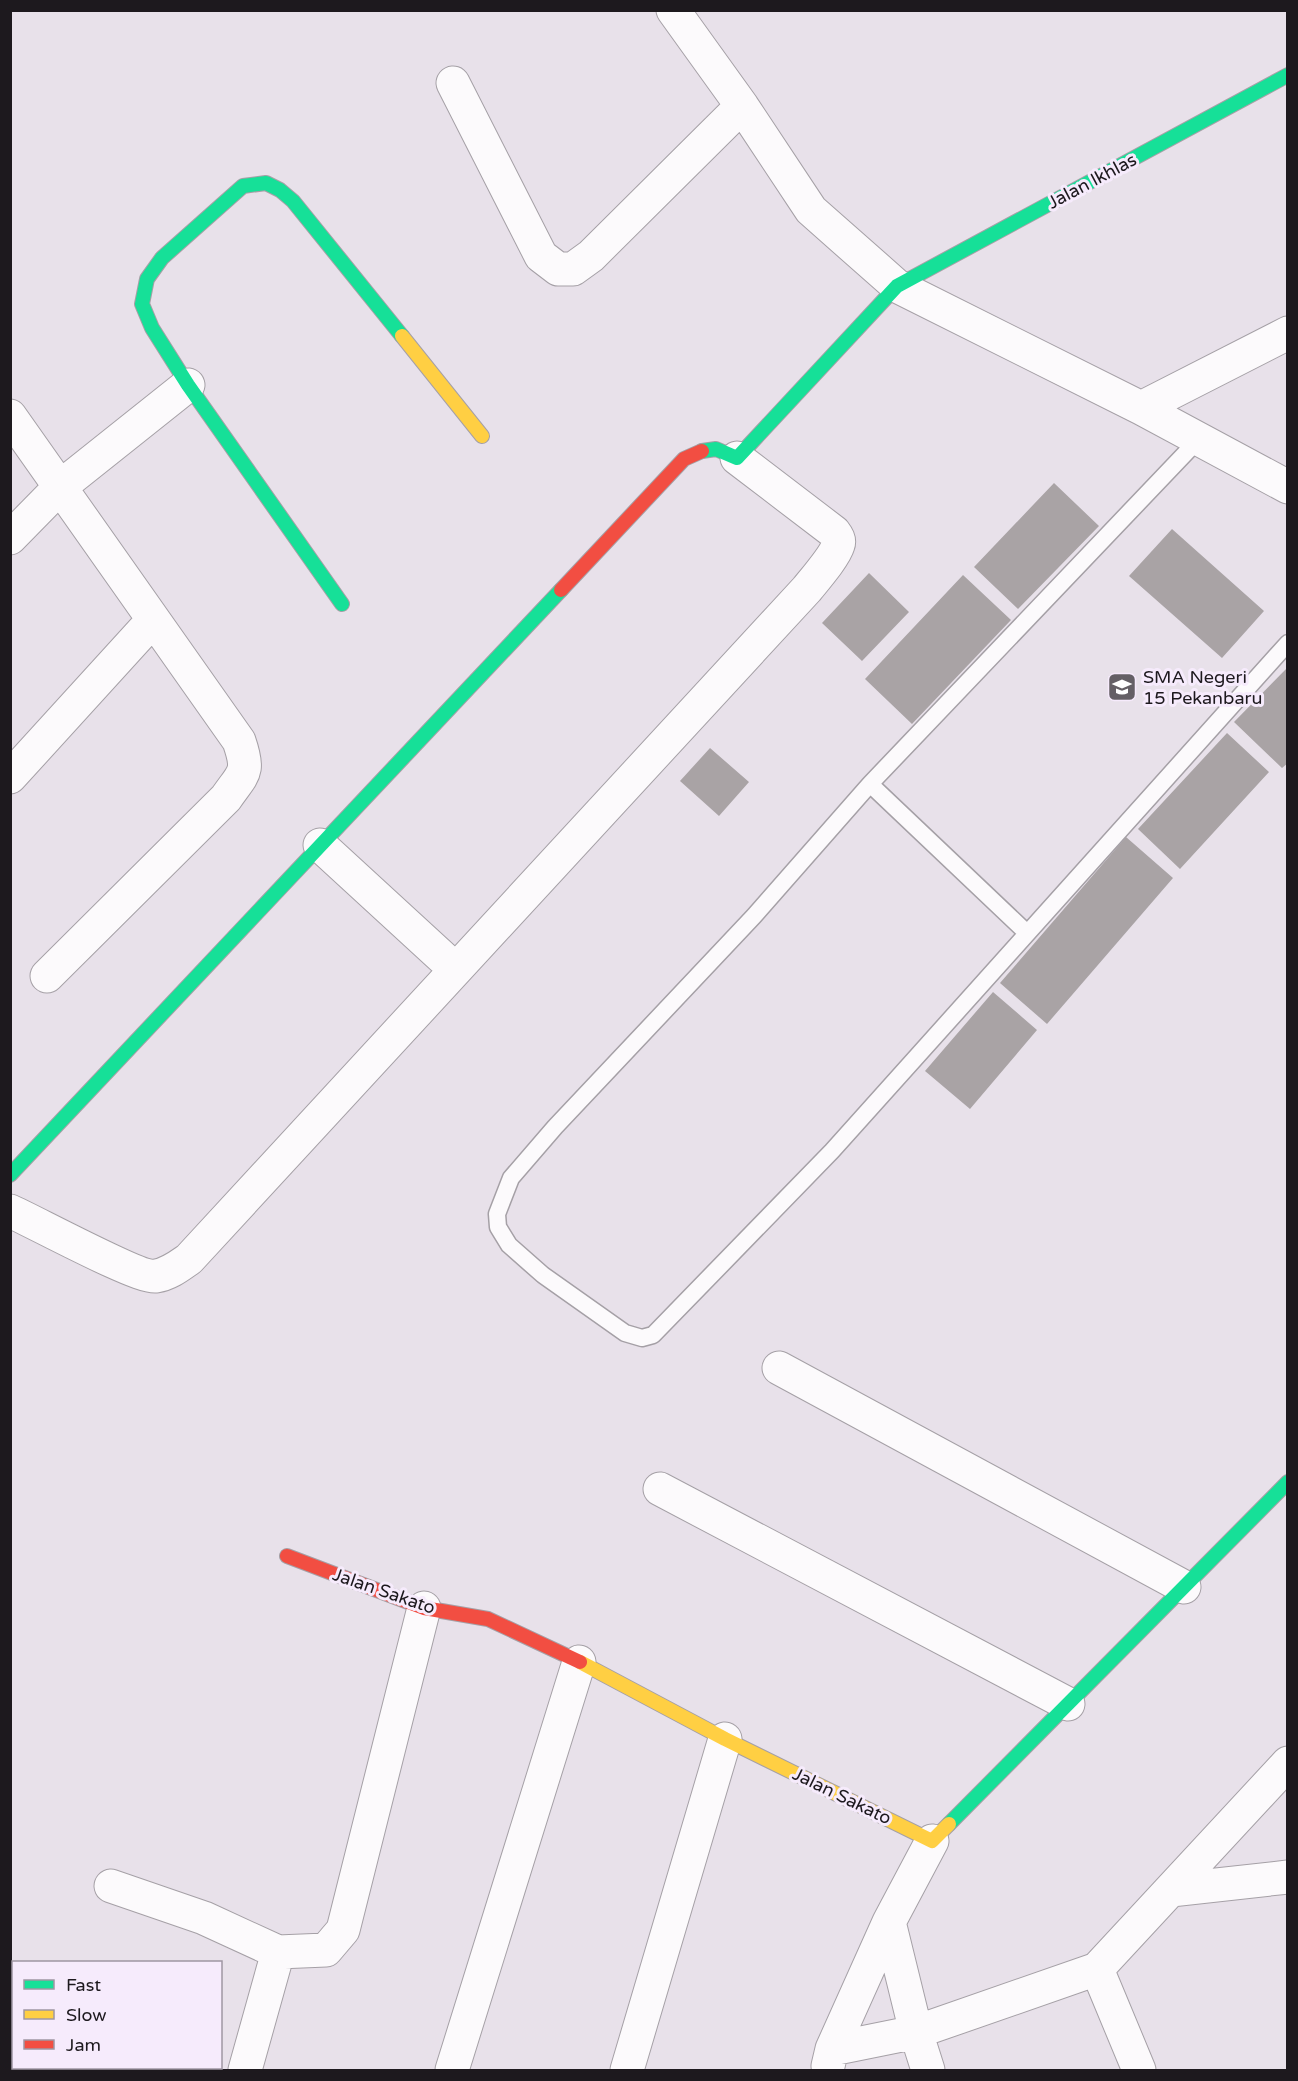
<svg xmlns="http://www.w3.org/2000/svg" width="1298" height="2081" font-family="'Varela Round',sans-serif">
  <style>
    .building { fill: #a9a3a5 }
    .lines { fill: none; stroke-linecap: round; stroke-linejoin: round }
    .lane-casing { stroke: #a5a0a6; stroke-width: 19 }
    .street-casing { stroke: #a5a0a6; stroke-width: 35 }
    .fast-casing { stroke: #a5a0a6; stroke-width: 16 }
    .slow-casing { stroke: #a5a0a6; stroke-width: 16 }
    .jam-casing { stroke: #a5a0a6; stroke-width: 16 }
    .lane { stroke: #fcfafc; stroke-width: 16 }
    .street { stroke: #fcfafc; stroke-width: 33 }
    .fast { stroke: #16e098; stroke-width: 14 }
    .slow { stroke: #ffcf43; stroke-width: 14 }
    .jam { stroke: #f24e42; stroke-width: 14 }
    .labels { text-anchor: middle; stroke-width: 6; stroke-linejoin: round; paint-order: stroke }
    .street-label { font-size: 18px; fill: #1d191e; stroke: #f6ebfc }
    .poi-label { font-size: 18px; fill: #1d191e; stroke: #f6ebfc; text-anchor: start }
  </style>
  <rect width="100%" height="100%" fill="#e8e1ea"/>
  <path class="building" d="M1054 483 1099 526 1018 609 974 567Z
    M1172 529 1264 611 1222 658 1129 576Z
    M869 573 909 612 862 661 822 623Z
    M963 575 1011 620 912 724 865 679Z
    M1288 667V763L1282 768 1234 722Z
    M1227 733 1269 772 1180 869 1138 829Z
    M710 748 749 782 719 816 680 781Z
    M1126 837 1173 878 1047 1024 1000 983Z
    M993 992 1037 1030 970 1109 925 1071Z"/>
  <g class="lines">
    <g class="lane-casing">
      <path id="lane" d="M870 784 754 916 555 1127 511 1178 497 1214 498 1227 509 1245 543 1275 625 1333 642 1338 653 1335 832 1151 1288 643
        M1027 933 870 784 1199 439"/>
    </g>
    <g class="street-casing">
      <path id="street" d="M673 10 742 106 811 210 897 286 1141 408 1288 333
        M453 83 541 256 558 269H573L591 256 742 106
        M1141 408 1288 487
        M10 416 239 741C250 773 244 772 226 798L47 976
        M10 538 60 487 188 385
        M10 777 153 620
        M320 845 455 969
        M10 1211C33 1221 139 1279 156 1276 169 1274 179 1266 189 1259L807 589C815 579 835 556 838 545 840 540 837 536 834 532L737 458
        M779 1368 1184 1587
        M660 1489 1068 1704
        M111 1886 204 1918 278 1952
        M1171 1890 1288 1877
        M1097 1969 1139 2070
        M832 2049 916 2032 1097 1969 1288 1763
        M828 2066 832 2049 889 1922
        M245 2070 278 1952 326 1950 343 1930 424 1608
        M452 2070 579 1662
        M627 2070 725 1739
        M928 2070 916 2032 889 1922 932 1841"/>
    </g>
    <g class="fast-casing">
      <path id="fast" d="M702 451 716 449 737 458 897 286 1288 75
        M342 604 188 385 152 328 142 304 147 279 162 258 243 186 266 183 280 190 293 201 402 336
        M10 1175 561 590
        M949 1824 1288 1482"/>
    </g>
    <g class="slow-casing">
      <path id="slow" d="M402 336 482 436
        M580 1662 725 1739 932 1841 949 1824"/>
    </g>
    <g class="jam-casing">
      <path id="jam" d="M561 590 684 459 702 451
        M287 1556 424 1608 488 1619 580 1662"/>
    </g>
    <use href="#lane" class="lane"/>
    <use href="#street" class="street"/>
    <use href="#fast" class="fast"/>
    <use href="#slow" class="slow"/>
    <use href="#jam" class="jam"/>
  </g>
  <defs>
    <g id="school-square" transform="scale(1.5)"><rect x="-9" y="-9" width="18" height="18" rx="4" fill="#645f65" stroke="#f6ebfc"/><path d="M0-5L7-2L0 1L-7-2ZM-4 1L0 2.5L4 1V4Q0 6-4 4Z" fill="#fff"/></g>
  </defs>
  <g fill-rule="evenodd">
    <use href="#school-square" x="1122" y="687"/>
  </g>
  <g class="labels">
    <g class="street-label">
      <text transform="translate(1092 181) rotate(-28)" y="6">Jalan Ikhlas</text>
      <text transform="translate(384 1591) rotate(19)" y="6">Jalan Sakato</text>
      <text transform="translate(842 1796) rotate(26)" y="6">Jalan Sakato</text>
    </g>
    <g class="poi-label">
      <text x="1143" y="683">SMA Negeri<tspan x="1143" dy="21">15 Pekanbaru</tspan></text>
    </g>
  </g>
  <rect width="1298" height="2081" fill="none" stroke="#1d191e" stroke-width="24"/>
  <rect x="12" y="1961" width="210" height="108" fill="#f6ebfc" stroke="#9f97a3" stroke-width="1.5"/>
  <rect x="24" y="1980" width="30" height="9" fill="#16e098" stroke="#9f97a3" stroke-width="1.5"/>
  <text x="66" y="1991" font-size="18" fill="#1d191e">Fast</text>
  <rect x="24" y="2010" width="30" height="9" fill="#ffcf43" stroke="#9f97a3" stroke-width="1.5"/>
  <text x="66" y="2021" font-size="18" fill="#1d191e">Slow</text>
  <rect x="24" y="2040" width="30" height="9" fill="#f24e42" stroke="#9f97a3" stroke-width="1.5"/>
  <text x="66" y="2051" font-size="18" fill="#1d191e">Jam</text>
</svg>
